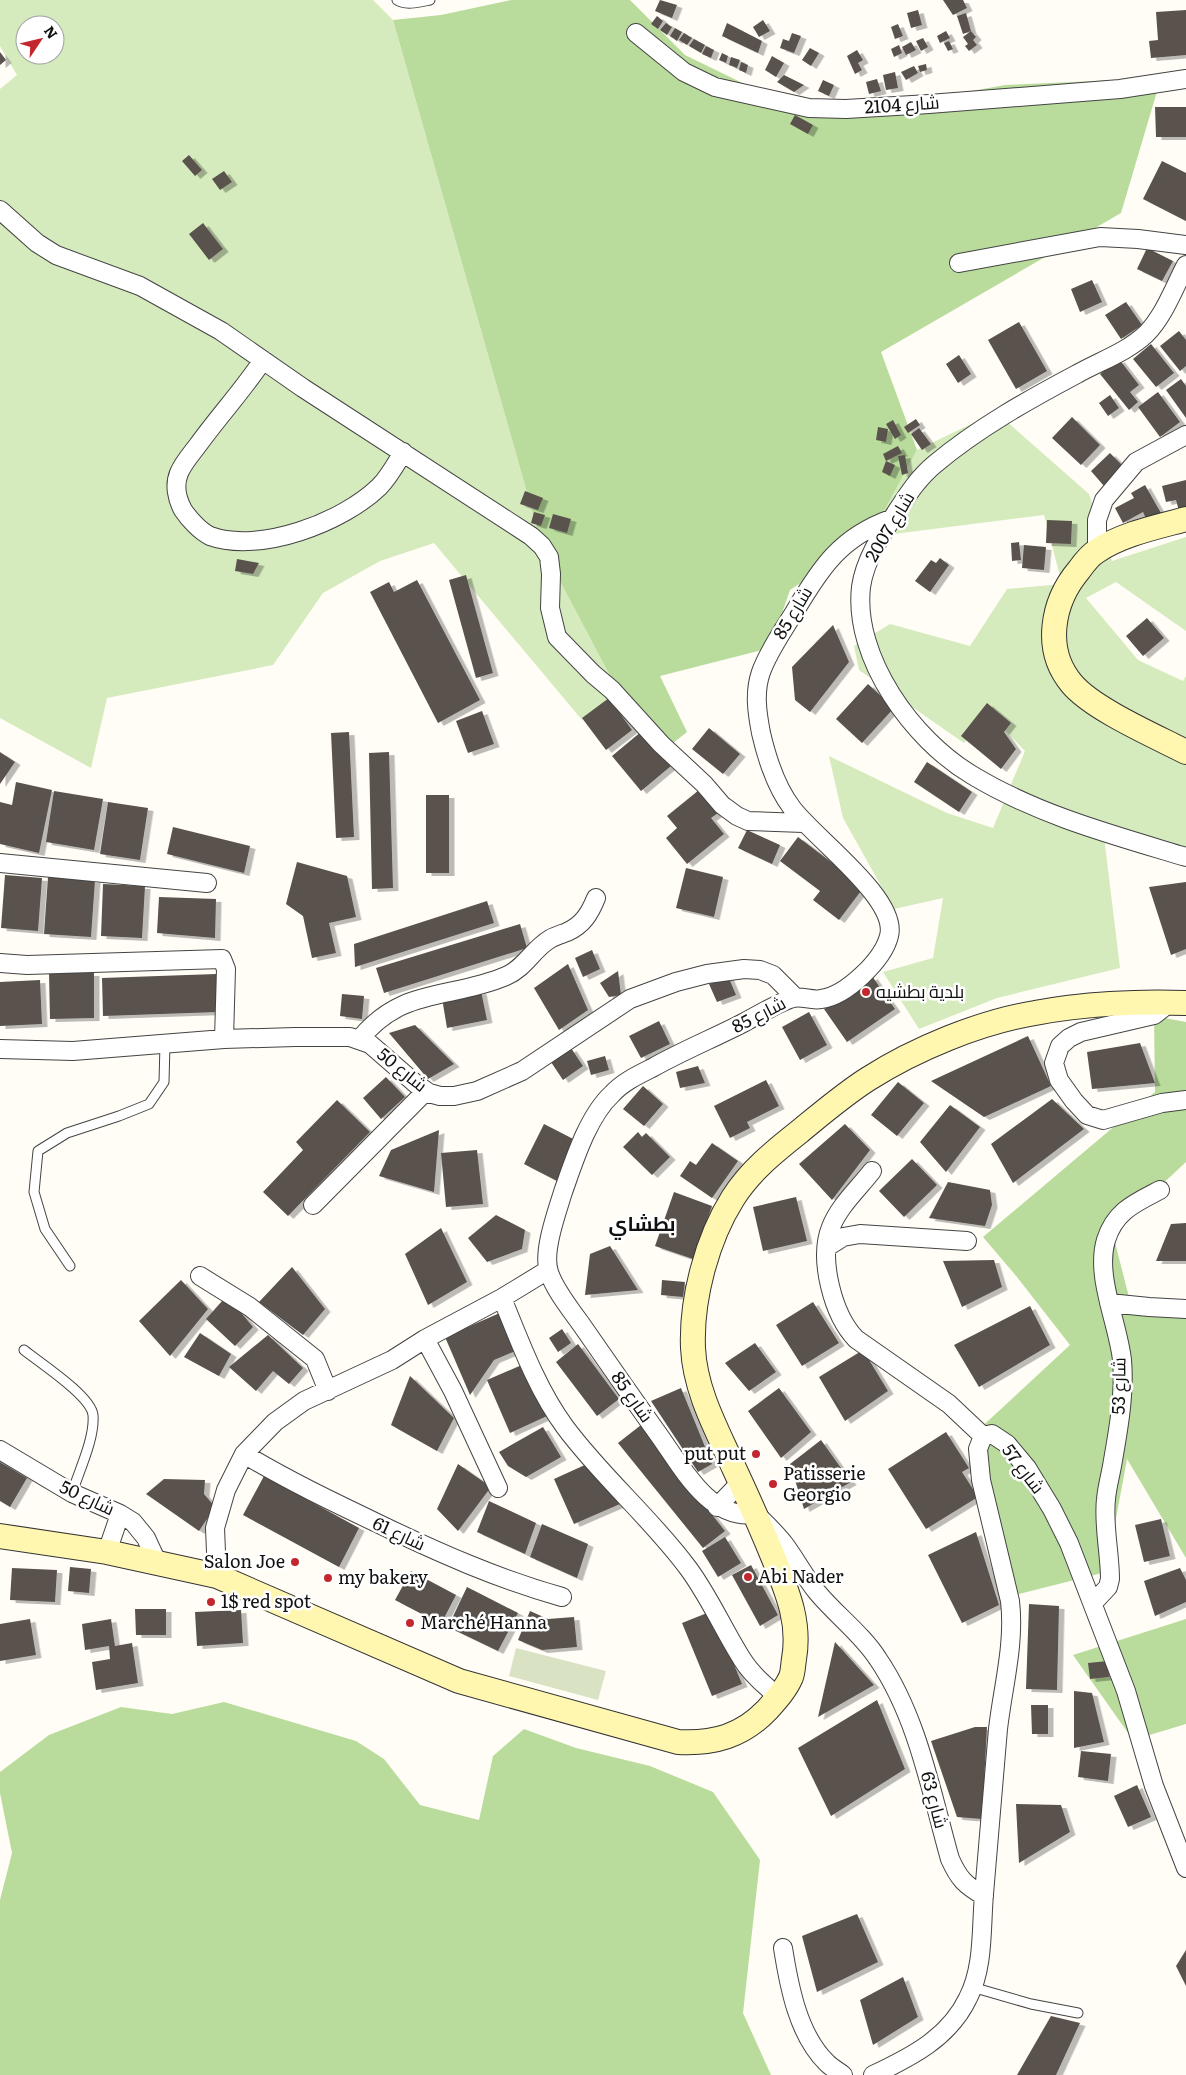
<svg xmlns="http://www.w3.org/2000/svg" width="1186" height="2075" font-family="Literata,Cairo,serif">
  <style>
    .green { fill: #d5ebbd; fill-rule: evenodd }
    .forest { fill: #b9dc9c }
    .cemetery { fill: #d9e3c4 }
    .building { fill: #5a524d; filter: url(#shadow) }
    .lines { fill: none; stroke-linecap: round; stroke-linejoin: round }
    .service-casing { stroke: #444; stroke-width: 11 }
    .minor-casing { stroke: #444; stroke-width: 20 }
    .secondary-casing { stroke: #333; stroke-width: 26 }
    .service { stroke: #fff; stroke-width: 9 }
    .minor { stroke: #fff; stroke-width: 18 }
    .secondary { stroke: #fff6b0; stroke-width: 24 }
    .poi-dot { fill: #c4262e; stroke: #fff; stroke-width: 2 }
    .labels { text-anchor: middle; stroke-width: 5; stroke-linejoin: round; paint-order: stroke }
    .street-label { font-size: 18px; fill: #111; stroke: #fff }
    .poi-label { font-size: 18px; fill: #111; stroke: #fff; text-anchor: start }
    .quarter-label { font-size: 20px; font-weight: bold; fill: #111; stroke: #fff }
  </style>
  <defs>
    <filter id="shadow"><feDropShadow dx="5.5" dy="3" stdDeviation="0" flood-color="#0004"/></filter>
  </defs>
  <rect width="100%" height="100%" fill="#fffdf5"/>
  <path class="green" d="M0 0H373L393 20 543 549 618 691 582 720 434 543 380 561 323 593 273 665 107 698 91 768 0 718V89L17 75 0 46ZM25 25H55V55H25Z
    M996 412 1089 494 1112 561 1186 537V631L1116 582 1086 598 1138 660 1183 681 1186 676V866L1104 837 1120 968 997 998 919 1029 883 972 933 958 943 898 894 909 843 818 829 756 947 813 993 828 1025 751 990 715 964 743 859 670 854 646 890 624 970 646 1007 589 1062 584 1044 515 870 537 917 450Z"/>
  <path class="forest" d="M511 0H630L685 55 812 117 889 106 1005 85 1161 78 1121 213 881 352 917 450 870 537 790 590 770 648 660 676 687 732 668 747 618 691 543 549 393 20 441 15Z
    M1154 1016 1186 1022V1162L1112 1231 1129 1297 1186 1313V1558L1127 1459 1106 1572 1015 1595 975 1433 1070 1345 1017 1277 983 1237 1155 1092Z
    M1186 1619V1724L1133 1740 1073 1655Z
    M224 1702 356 1741 384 1759 420 1805 479 1820 493 1756 524 1729 576 1748 650 1766 713 1792 760 1860 743 2013 771 2075H0V1900L12 1853 0 1793V1772L49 1735 121 1707 172 1714Z"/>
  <path class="cemetery" d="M516 1648 606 1671 598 1700 509 1676Z"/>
  <path class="building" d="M660 0 677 5 672 18 655 11Z
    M943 0H963L967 8 953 15Z
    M918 10 922 25 911 28 907 13Z
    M1186 10V55L1151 58 1149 41 1158 40 1156 12Z
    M966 13 971 31 963 34 957 16Z
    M657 16 663 21 658 29 651 24Z
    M763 20 770 31 759 37 753 27Z
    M666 23 672 27 667 35 660 30Z
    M727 23 762 41 758 53 722 36Z
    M898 24 903 36 895 39 891 27Z
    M675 28 682 32 677 41 670 36Z
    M946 31 950 38 940 43 937 36Z
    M971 31 976 37 973 40 977 45 969 51 965 46 968 44 963 37Z
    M684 33 692 38 687 45 679 40Z
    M792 33 801 36 794 53 780 48 783 39 789 41Z
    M923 38 928 47 921 51 916 41Z
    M694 39 705 45 701 53 689 46Z
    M949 41 953 49 948 51 944 43Z
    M911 42 916 50 906 55 902 47Z
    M899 45 902 53 894 57 891 49Z
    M706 46 714 50 711 58 702 54Z
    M810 48 819 53 811 66 802 60Z
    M857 50 863 60 858 63 862 70 855 74 847 56Z
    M0 52 6 60 0 65Z
    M722 53 728 56 726 63 719 60Z
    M772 56 784 63 776 77 765 70Z
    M731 57 740 60 737 68 729 65Z
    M741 62 748 65 746 73 739 70Z
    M926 64 927 70 920 72 918 66Z
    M914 66 918 73 906 80 901 72Z
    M895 72 898 88 886 90 883 75Z
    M784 75 804 85 794 92 777 82Z
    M877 79 881 91 869 94 866 82Z
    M823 80 834 85 829 96 818 91Z
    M1155 107H1186V137H1156Z
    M795 115 813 125 808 134 790 124Z
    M189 155 202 170 195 176 182 161Z
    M1162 161 1186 173V221L1143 199Z
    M224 171 232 182 220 190 212 179Z
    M203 223 223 249 209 260 189 234Z
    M1147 248 1173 261 1162 281 1137 269Z
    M1092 280 1102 302 1080 312 1071 289Z
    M1126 302 1142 325 1121 339 1105 315Z
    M1019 322 1047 371 1016 389 988 340Z
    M1179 331 1186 340V366L1180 371 1160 346Z
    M1151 344 1174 373 1156 387 1133 359Z
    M959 355 971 374 958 383 946 364Z
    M1119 359 1139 385 1130 392 1138 402 1129 410 1100 374Z
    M1181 379 1186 386V418L1166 390Z
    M1158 392 1180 422 1160 437 1138 407Z
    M1110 395 1119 408 1108 416 1099 403Z
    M1072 417 1100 445 1081 465 1052 438Z
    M916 419 920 425 908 433 904 427Z
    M893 420 901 435 895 439 886 424Z
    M878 427 888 429 886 442 876 440Z
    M919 428 931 444 922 450 911 434Z
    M898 446 902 453 886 461 883 454Z
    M1110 453 1124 467 1104 486 1091 471Z
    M905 455 908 473 902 475 898 456Z
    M886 461 895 465 890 476 882 472Z
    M1186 480V509L1179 511 1176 500 1166 502 1162 486Z
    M1145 485 1161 513 1147 521 1143 512 1123 523 1115 508 1134 498 1131 493Z
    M525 491 543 498 538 510 520 504Z
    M534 512 545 515 541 526 531 523Z
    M553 514 571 519 567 533 549 528Z
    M1047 520 1072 521 1071 544 1046 543Z
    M1019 542 1021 560 1012 561 1011 543Z
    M1024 545 1046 547 1044 570 1022 568Z
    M940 558 949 565 930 592 915 581 931 560 936 563Z
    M237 559 259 563 253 574 235 571Z
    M466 575 493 673 476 678 449 580Z
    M417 580 480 700 438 723 370 592 389 582 394 592Z
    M1147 618 1164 638 1143 656 1126 636Z
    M833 625 849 662 810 712 795 700 792 667Z
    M868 684 894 708 862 743 836 719Z
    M609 698 632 730 606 750 582 718Z
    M987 703 1011 723 1004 732 1016 749 1001 769 961 736Z
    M482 711 494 744 468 753 456 721Z
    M709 728 740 754 723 774 692 749Z
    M642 731 671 766 641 791 612 756Z
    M349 732 354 837 336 838 331 733Z
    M0 752 15 762 0 784Z
    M389 752 393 888 372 889 369 753Z
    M927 762 972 792 959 812 914 782Z
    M16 782 52 790 39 853 0 844V802L12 805Z
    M699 790 718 813 711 818 724 834 687 864 666 838 677 828 667 816Z
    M54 791 103 799 94 850 46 842Z
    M426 795H449V873H426Z
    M108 802 148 808 140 860 100 854Z
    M173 827 250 846 244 873 167 854Z
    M747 830 780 845 772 864 738 848Z
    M798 837 864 887 839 920 813 900 820 891 780 861Z
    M297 862 347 876 356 917 329 923 336 953 312 958 303 916 286 904Z
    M686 868 723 877 714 917 676 908Z
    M5 875 42 878 38 931 1 928Z
    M48 877 95 880 91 937 44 934Z
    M1186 882V949L1171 955 1149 887Z
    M103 884 145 886 142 938 101 936Z
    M159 897 216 899 215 938 157 933Z
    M487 901 494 923 355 967 354 944Z
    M520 924 527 948 384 993 376 968Z
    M592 950 600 969 583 977 575 958Z
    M568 964 588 1010 559 1030 534 988Z
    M618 971 621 995 609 997 600 983Z
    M49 973H94V1018L50 1019Z
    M216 974 218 1012 103 1016 102 978Z
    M728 976 736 995 717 1002 709 984Z
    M872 976 895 1009 847 1042 824 1009Z
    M40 980 42 1024 0 1026V982Z
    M481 991 487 1020 447 1028 442 998Z
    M342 994 364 996 362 1019 340 1016Z
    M809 1012 827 1045 800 1060 782 1027Z
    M659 1021 670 1044 641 1058 629 1036Z
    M415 1025 454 1064 428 1079 389 1033Z
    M1028 1036 1051 1086 984 1117 931 1081Z
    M1140 1043 1155 1083 1092 1089 1087 1052Z
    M571 1048 583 1066 563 1080 551 1062Z
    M605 1056 609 1070 591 1075 587 1061Z
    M698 1066 705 1083 680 1088 676 1072Z
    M386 1077 405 1097 381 1119 363 1098Z
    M766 1080 779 1106 747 1122 750 1128 730 1138 714 1106Z
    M898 1082 924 1103 897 1136 871 1115Z
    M643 1086 663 1104 644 1126 623 1109Z
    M1052 1099 1084 1129 1013 1183 991 1144Z
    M337 1100 370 1132 288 1216 263 1192 303 1150 296 1142Z
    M950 1105 980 1127 946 1172 920 1142Z
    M544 1124 577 1141 557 1181 524 1164Z
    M845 1124 870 1150 832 1200 799 1164Z
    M439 1130 434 1192 379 1176 391 1150Z
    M638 1132 642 1137 646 1133 670 1157 652 1175 623 1147Z
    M712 1143 738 1161 712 1198 680 1176 690 1161 696 1165Z
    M477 1150 483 1204 446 1207 441 1153Z
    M912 1159 937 1185 904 1217 879 1191Z
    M948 1182 990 1190 992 1205 985 1226 929 1218Z
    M674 1192 712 1206 693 1259 655 1246Z
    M796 1197 807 1241 763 1251 753 1207Z
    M496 1215 525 1230 522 1249 487 1262 468 1238Z
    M1186 1223V1261H1156L1171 1224Z
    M441 1228 467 1282 428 1305 405 1254Z
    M610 1246 638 1290 585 1295 590 1254Z
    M994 1260 1002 1287 962 1307 943 1261Z
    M292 1267 325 1309 303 1335 259 1302Z
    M181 1280 208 1309 170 1356 139 1321Z
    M662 1280 685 1282 683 1297 661 1295Z
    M223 1300 238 1309 253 1327 235 1346 206 1319Z
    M813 1302 839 1343 802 1366 776 1325Z
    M1030 1306 1050 1345 979 1387 954 1345Z
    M502 1312 518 1350 494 1360 470 1395 445 1337Z
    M562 1329 571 1343 558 1352 549 1338Z
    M200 1333 231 1354 219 1376 184 1357Z
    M268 1335 303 1368 289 1384 273 1371 256 1391 229 1367Z
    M755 1343 776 1372 749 1391 725 1363Z
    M578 1344 619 1399 597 1416 556 1362Z
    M863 1350 888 1391 845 1421 819 1377Z
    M524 1364 547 1416 510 1433 487 1380Z
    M410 1376 454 1418 437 1451 391 1425Z
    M681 1388 712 1464 698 1472 651 1401Z
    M779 1388 811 1432 781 1458 748 1411Z
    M641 1425 725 1531 703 1548 618 1443Z
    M543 1427 561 1457 526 1477 508 1466 499 1452Z
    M946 1432 969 1468 962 1472 978 1497 926 1529 888 1469Z
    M821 1440 851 1482 804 1509 790 1464Z
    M0 1462 27 1478 10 1507 0 1501Z
    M458 1464 491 1487 458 1531 437 1509Z
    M587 1464 620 1504 574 1524 554 1479Z
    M264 1476 359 1528 339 1567 243 1515Z
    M164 1479 205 1480 204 1494 215 1507 199 1531 146 1494Z
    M489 1501 536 1523 525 1554 477 1532Z
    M1161 1519 1170 1556 1144 1562 1135 1525Z
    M542 1524 588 1544 577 1578 530 1557Z
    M976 1532 999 1605 962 1623 928 1555Z
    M725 1537 741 1563 718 1577 702 1551Z
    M751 1565 778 1615 760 1626 732 1575Z
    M70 1567 91 1569 89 1593 68 1591Z
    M12 1568 57 1570 55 1602 10 1600Z
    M1180 1568 1186 1580V1602L1155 1616 1144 1581Z
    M411 1571 456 1595 441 1624 395 1600Z
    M467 1587 518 1613 498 1651 448 1627Z
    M1029 1604 1059 1606 1057 1690 1026 1689Z
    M135 1609H166V1635H136Z
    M241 1610 243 1643 197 1646 195 1612Z
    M530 1611 548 1619 574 1617 577 1647 542 1650 518 1640Z
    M712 1611 742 1684 712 1696 682 1623Z
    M30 1619 36 1655 0 1661V1624Z
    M111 1619 115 1646 132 1643 138 1683 96 1690 92 1662 110 1659 109 1646 85 1650 82 1624Z
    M835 1642 874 1685 818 1717Z
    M1108 1661 1109 1677 1090 1679 1088 1663Z
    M1074 1691 1092 1693 1104 1742 1074 1748Z
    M877 1700 905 1769 831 1816 798 1748Z
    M1031 1705H1048V1734H1032Z
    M975 1727H987L982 1819 957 1817 931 1741Z
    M1081 1751 1111 1754 1108 1781 1078 1777Z
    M1137 1785 1151 1817 1128 1827 1114 1796Z
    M1016 1804 1061 1805 1070 1832 1019 1863Z
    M857 1914 878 1962 817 1992 802 1936Z
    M1186 1950V1986L1176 1966Z
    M903 1977 918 2017 873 2045 860 2000Z
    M1051 2016 1080 2023 1056 2075H1017Z"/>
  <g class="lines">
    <g class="service-casing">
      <path id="service" d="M397 0C406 6 420 2 430 0
        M70 1266 45 1229 34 1192 38 1151 67 1133 119 1116 149 1104 164 1082 165 1044
        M24 1350C40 1363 91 1396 93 1415 95 1438 79 1471 72 1493
        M972 1987 1031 2004 1078 2013"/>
    </g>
    <g class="minor-casing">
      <path id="minor" d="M636 33 684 72 715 87 809 108 846 109 929 104 1120 89 1186 79
        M0 210 37 243 56 255 140 286 221 331 303 388 531 536 542 546 549 557 551 574 550 608 557 637 593 674 612 690 661 744 704 784 722 805 737 816 748 821 803 823
        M959 263 1100 237 1138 239 1186 245
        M1186 265C1174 288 1164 316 1146 334 1127 352 1100 361 1077 374 1028 400 978 428 935 464 919 477 908 494 897 511 882 534 865 559 861 587 853 658 913 740 972 775 1038 815 1113 835 1186 857
        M263 360C243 390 219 416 198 445 192 453 183 463 179 473 174 485 177 499 183 510 189 519 200 531 210 536 260 554 343 522 379 487 389 477 396 464 403 452
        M891 519C841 537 821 567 795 611 783 631 769 650 761 672 754 692 757 712 761 733 767 759 776 787 792 808 814 838 899 899 889 936 883 960 846 996 821 999 812 1001 802 996 794 998 783 1000 756 1016 745 1022 714 1038 682 1051 652 1068 638 1075 623 1082 612 1094 588 1116 574 1161 563 1192 557 1212 542 1252 549 1272 554 1289 571 1310 581 1324 606 1360 631 1396 656 1431 681 1465 708 1521 756 1514 766 1524 776 1533 785 1545 796 1560 805 1577 817 1592 836 1615 862 1634 878 1659 918 1718 931 1792 950 1859 959 1879 965 1885 984 1896
        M1097 551V520L1104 500 1136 462 1186 435
        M0 863 207 883
        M0 963 27 965 222 959 226 969 224 1039
        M1171 1002 1154 1015 1081 1032 1069 1038 1060 1046 1054 1063 1059 1080 1074 1101 1087 1115 1103 1120 1162 1103 1186 1100
        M359 1040C402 986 450 1000 506 976 525 968 533 949 550 939 555 936 562 934 567 932 583 925 590 913 596 898
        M0 1049 73 1051 224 1039 295 1037H350L370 1044 416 1084 429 1093 440 1096H454L477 1091 522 1071 630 999 676 982 707 974 744 969 760 970 773 975 795 997
        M872 1171C859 1188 839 1206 831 1227 818 1259 833 1315 856 1339L949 1404 983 1436
        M313 1205 426 1091
        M827 1247 843 1237 860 1234 967 1241
        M200 1276 250 1307 315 1359 328 1391
        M502 1298C520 1342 537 1389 565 1427 602 1477 651 1518 688 1568 709 1596 723 1629 742 1659 751 1674 765 1686 779 1697
        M1109 1303 1149 1307 1186 1309
        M425 1339 453 1391 498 1488
        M0 1450 72 1493 120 1514 133 1522 146 1538 157 1562
        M244 1454C287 1480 333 1502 379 1524 439 1553 498 1579 562 1597
        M717 1507 741 1482
        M107 1552 120 1514
        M217 1576 215 1528 226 1490 244 1454 275 1422 304 1401 392 1360 425 1339 502 1298 548 1270
        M1093 1603 1108 1587 1110 1579C1110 1553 1103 1525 1106 1499 1107 1488 1110 1477 1112 1466 1118 1432 1125 1394 1122 1360 1118 1323 1095 1276 1106 1240 1115 1211 1135 1203 1160 1190
        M783 1948C789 1986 798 2035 827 2063 832 2068 838 2071 843 2075
        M873 2075C911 2057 949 2038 968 1998 984 1967 981 1929 984 1894 989 1839 993 1784 998 1729 1003 1686 1015 1644 1010 1601L981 1480 978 1449 983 1436 992 1434 1007 1444 1027 1468 1052 1509 1069 1543 1126 1691 1154 1786 1186 1868"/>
    </g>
    <g class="secondary-casing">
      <path id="secondary" d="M1186 519C1157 527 1122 534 1097 551 1090 555 1084 563 1079 570 1052 602 1043 650 1072 684 1093 709 1155 736 1186 752
        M0 1536 107 1552 217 1576 459 1681 678 1742C714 1744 742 1736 767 1710 776 1700 786 1689 791 1677 793 1672 793 1665 794 1659 800 1624 789 1596 776 1564 763 1532 749 1500 734 1468 717 1430 695 1391 693 1348 691 1299 707 1239 733 1198 750 1171 775 1151 799 1132 821 1114 843 1095 868 1079 915 1049 980 1022 1035 1013 1081 1004 1139 1001 1186 1003"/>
    </g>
    <use href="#service" class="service"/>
    <use href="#minor" class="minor"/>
    <use href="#secondary" class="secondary"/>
  </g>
  <g class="poi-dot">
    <circle cx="866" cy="992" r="5"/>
    <circle cx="756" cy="1454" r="5"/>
    <circle cx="773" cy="1484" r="5"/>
    <circle cx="295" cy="1562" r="5"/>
    <circle cx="748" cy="1577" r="5"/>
    <circle cx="328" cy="1578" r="5"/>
    <circle cx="211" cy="1602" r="5"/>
    <circle cx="410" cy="1623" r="5"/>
  </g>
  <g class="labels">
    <g class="street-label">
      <text transform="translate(902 105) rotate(-4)" y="6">شارع 2104</text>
      <text transform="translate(890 527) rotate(-59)" y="6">شارع 2007</text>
      <text transform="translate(793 613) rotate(-59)" y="6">شارع 85</text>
      <text transform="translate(759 1015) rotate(-27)" y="6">شارع 85</text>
      <text transform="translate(402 1070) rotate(39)" y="6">شارع 50</text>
      <text transform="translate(1119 1386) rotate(-89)" y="6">شارع 53</text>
      <text transform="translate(632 1397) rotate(55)" y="6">شارع 85</text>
      <text transform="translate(1023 1469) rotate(53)" y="6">شارع 57</text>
      <text transform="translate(87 1498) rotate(25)" y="6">شارع 50</text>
      <text transform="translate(399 1534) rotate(25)" y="6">شارع 61</text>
      <text transform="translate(934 1800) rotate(75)" y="6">شارع 63</text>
    </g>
    <g class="poi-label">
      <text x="876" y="998">بلدية بطشيه</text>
      <text x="746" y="1460" text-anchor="end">put put</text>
      <text x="783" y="1480">Patisserie<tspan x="783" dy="21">Georgio</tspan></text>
      <text x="285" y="1568" text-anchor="end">Salon Joe</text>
      <text x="758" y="1583">Abi Nader</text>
      <text x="338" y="1584">my bakery</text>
      <text x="221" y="1608">1$ red spot</text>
      <text x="420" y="1629">Marché Hanna</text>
    </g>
    <g class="quarter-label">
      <text x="642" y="1231">بطشاي</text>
    </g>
  </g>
  <g transform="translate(40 40) rotate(55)"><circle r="24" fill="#ffffff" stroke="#a0a0a0"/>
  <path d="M0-4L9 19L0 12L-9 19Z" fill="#c4262e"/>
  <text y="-8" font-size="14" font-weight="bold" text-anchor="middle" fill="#111111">N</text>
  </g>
</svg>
